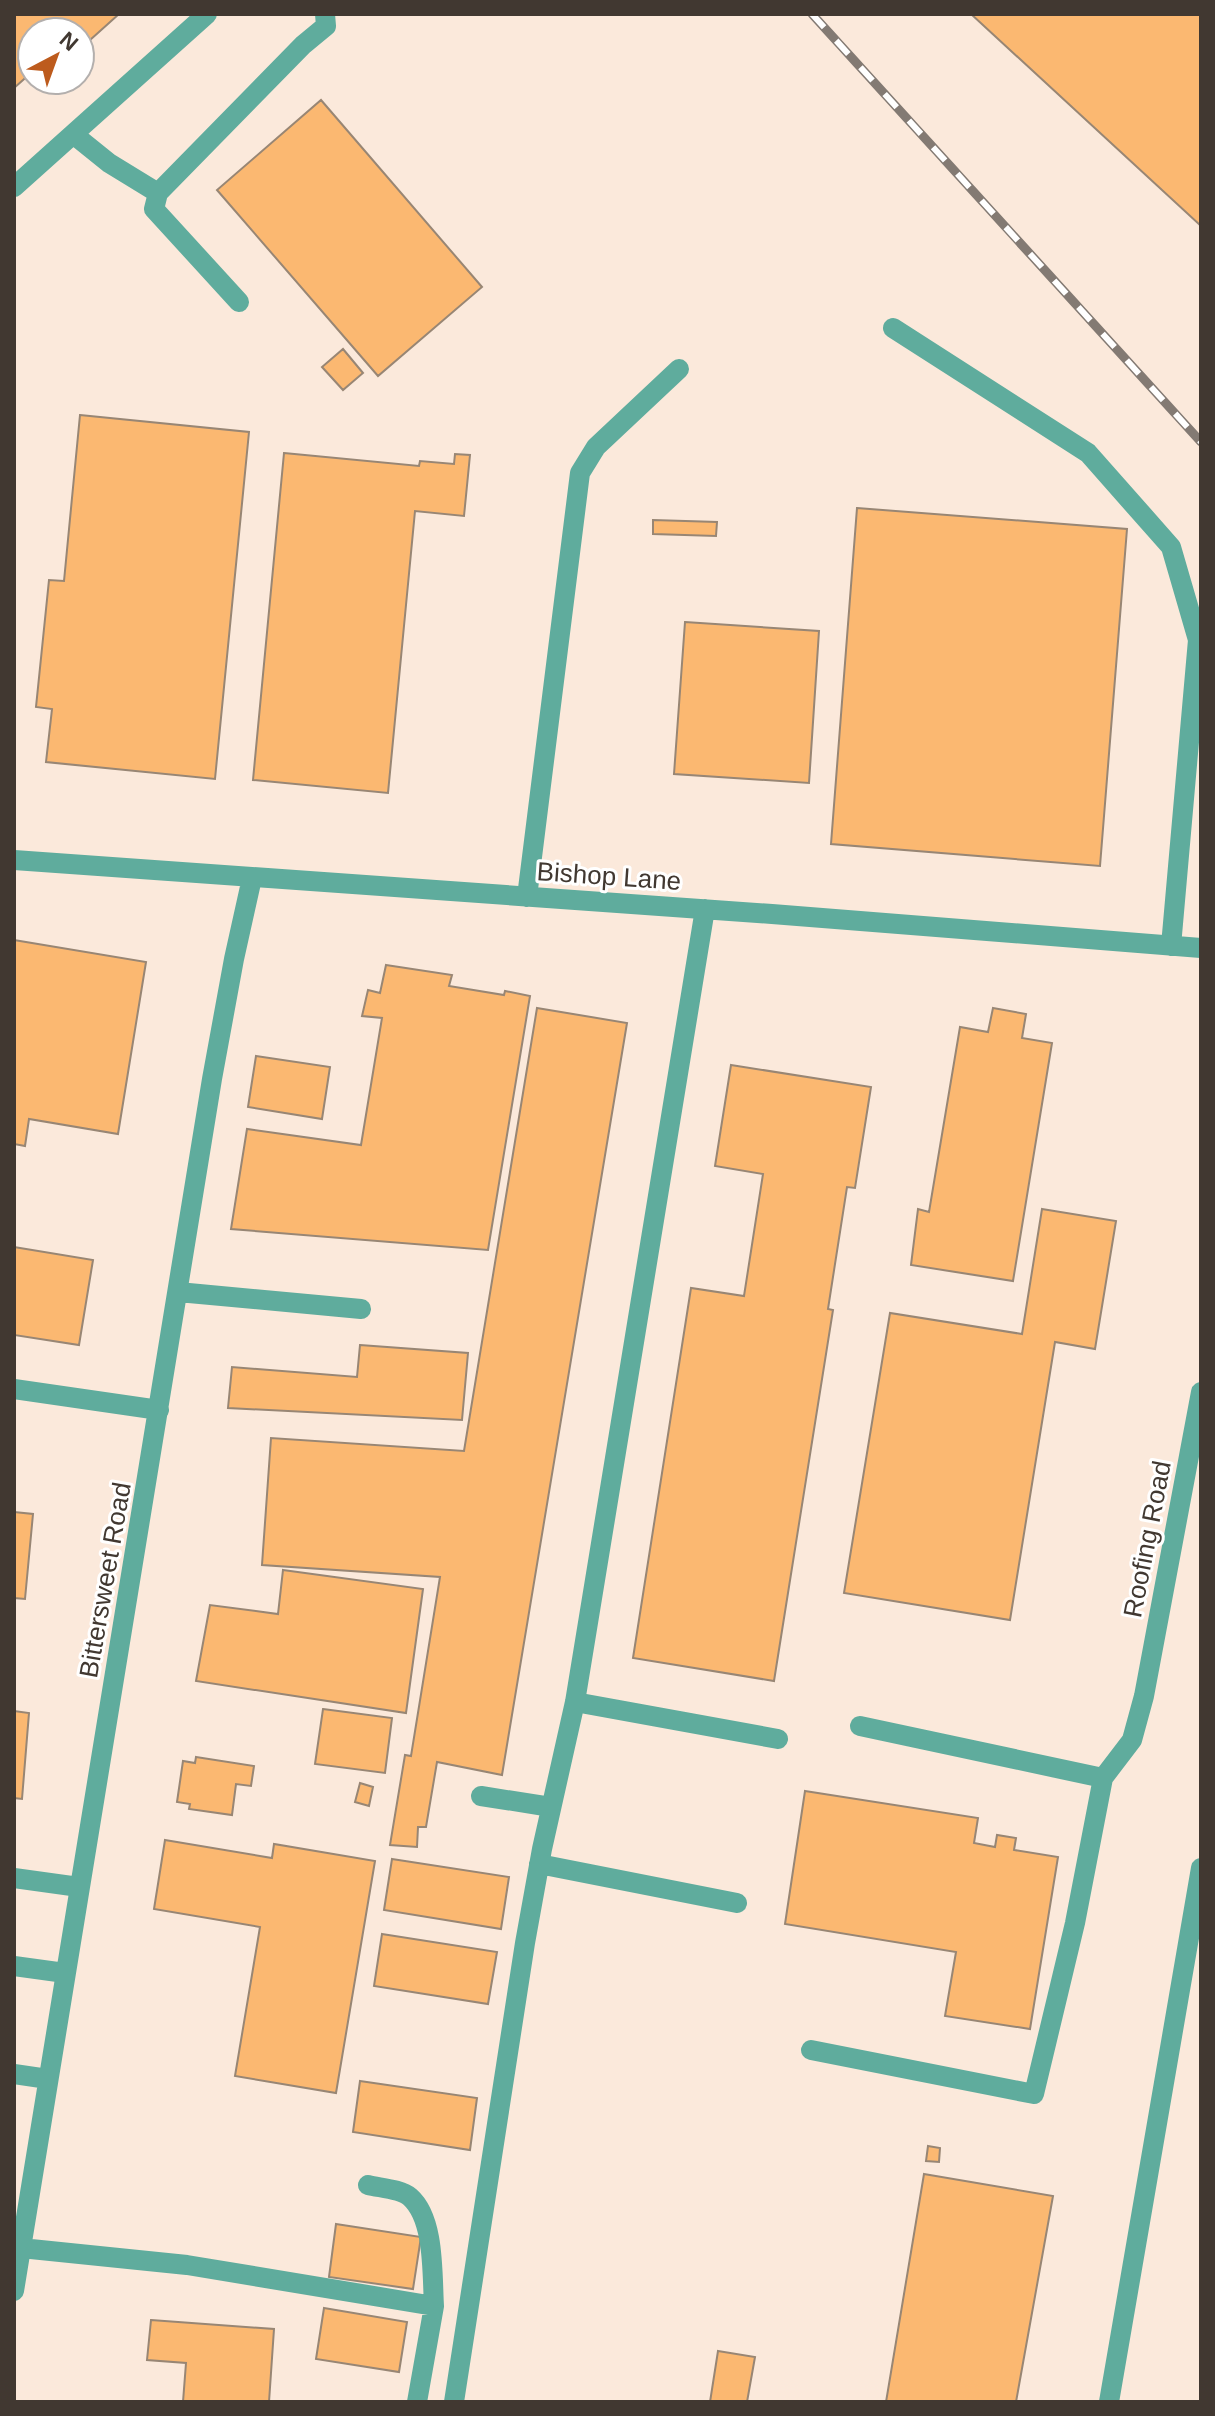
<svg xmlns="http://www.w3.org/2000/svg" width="1215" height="2416" font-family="Arial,sans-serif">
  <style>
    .built { fill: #fbe9db; fill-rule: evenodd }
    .building { fill: #fbb871; stroke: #988674; stroke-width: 2 }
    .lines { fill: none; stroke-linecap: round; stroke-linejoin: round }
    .minor { stroke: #5fac9d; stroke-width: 20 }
    .rail-casing { stroke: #837a73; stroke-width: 9 }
    .rail { stroke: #fff; stroke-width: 6; stroke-dasharray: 18; stroke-linecap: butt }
    .labels { text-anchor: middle; stroke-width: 6; stroke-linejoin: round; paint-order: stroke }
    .street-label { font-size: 26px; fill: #413831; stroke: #fff }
  </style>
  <rect width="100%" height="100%" fill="#fdf3ec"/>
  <path class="built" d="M14 14H1201V2402H14ZM32 32H80V80H32Z"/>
  <path class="building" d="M14 14H119L80 49V32H32V72L14 88Z
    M971 14H1201V226Z
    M321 100 482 287 378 376 217 190Z
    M343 349 363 373 343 390 322 367Z
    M80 415 249 432 215 779 46 762 52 709 36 707 49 580 64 581Z
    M284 453 419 466 420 461 454 464 455 454 470 455 464 516 415 511 388 793 253 780Z
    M857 508 1127 529 1100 866 831 844Z
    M653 520 717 522 716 536 653 534Z
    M685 622 819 631 809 783 674 774Z
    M14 940 146 962 118 1134 29 1119 25 1146 14 1144Z
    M386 965 452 975 449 986 504 995 505 991 530 996 488 1250 231 1229 247 1129 361 1145 382 1018 362 1016 368 990 380 993Z
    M537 1008 627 1023 502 1775 437 1762 426 1827H418L417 1847 390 1845 405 1755 411 1756 440 1577 262 1565 271 1438 464 1451Z
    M993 1008 1026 1014 1022 1038 1052 1043 1013 1281 911 1265 918 1209 929 1212 960 1027 988 1032Z
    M256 1056 330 1067 322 1119 248 1107Z
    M731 1065 871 1087 855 1188 847 1187 828 1309 833 1310 774 1681 633 1658 691 1288 744 1296 763 1174 715 1166Z
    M1042 1209 1116 1221 1095 1349 1055 1342 1010 1620 844 1593 890 1313 1022 1334Z
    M14 1247 93 1260 79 1345 14 1335Z
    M360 1345 468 1353 462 1420 228 1408 232 1367 357 1377Z
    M14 1512 33 1514 25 1599 14 1598Z
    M283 1570 423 1589 406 1713 196 1681 210 1605 278 1614Z
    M323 1709 392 1718 385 1773 315 1764Z
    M14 1711 29 1713 22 1799 14 1798Z
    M196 1757 254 1766 251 1786 236 1784 232 1815 189 1809 190 1804 177 1802 183 1761 195 1763Z
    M360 1783 373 1787 369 1806 355 1802Z
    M805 1791 978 1818 974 1843 995 1847 997 1835 1016 1838 1014 1850 1058 1857 1030 2029 945 2016 956 1952 785 1924Z
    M165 1840 272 1858 274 1844 375 1861 336 2093 235 2076 260 1927 154 1909Z
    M392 1859 509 1877 501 1929 384 1910Z
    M382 1934 497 1952 488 2004 374 1986Z
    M360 2081 477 2098 470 2150 353 2132Z
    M928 2146 940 2148 939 2162 926 2161Z
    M924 2174 1053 2196 1016 2402H886Z
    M336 2224 421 2237 413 2289 329 2277Z
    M324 2308 407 2322 399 2372 316 2359Z
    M151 2320 274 2329 269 2402H183L186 2363 147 2360Z
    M718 2351 755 2357 747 2402H710Z"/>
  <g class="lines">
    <path class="minor" d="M73 134 109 163 158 193
      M14 187 207 14
      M239 302 154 209 158 193 303 45 326 26 325 14
      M893 328 1088 453 1171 547 1198 640 1171 946
      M14 860 772 914 1201 948
      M527 897 580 473 596 447 679 369
      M178 1292 361 1309
      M14 1389 159 1410
      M575 1702 778 1739
      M860 1726 1103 1778 1132 1740 1144 1696 1201 1392
      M481 1796 551 1807
      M539 1864 737 1903
      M14 1878 79 1887
      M14 1966 65 1973
      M811 2050 1034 2094 1075 1923 1103 1778
      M14 2074 48 2079
      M368 2185C380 2188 401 2189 410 2197 435 2219 432 2274 434 2306
      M21 2248 187 2265 434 2306 417 2402
      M14 2291 212 1079 234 959 252 878
      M454 2402 525 1943 542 1849 575 1702 705 909
      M1109 2402 1201 1868"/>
    <g class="rail-casing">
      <path id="rail" d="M812 14 1201 442"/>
    </g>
    <use href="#rail" class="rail"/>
  </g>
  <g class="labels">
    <g class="street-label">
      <text transform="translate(609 876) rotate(4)" y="9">Bishop Lane</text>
      <text transform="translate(1147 1539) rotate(-79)" y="9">Roofing Road</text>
      <text transform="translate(105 1580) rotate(-80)" y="9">Bittersweet Road</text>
    </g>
  </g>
  <rect width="1215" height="2416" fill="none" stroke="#413831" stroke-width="32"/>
  <g transform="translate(56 56) rotate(41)"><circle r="38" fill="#ffffff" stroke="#b3afad" stroke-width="2"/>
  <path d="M0-6L14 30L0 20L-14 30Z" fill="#bd5b1d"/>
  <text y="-12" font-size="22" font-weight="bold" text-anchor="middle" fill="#413831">N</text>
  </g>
</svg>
